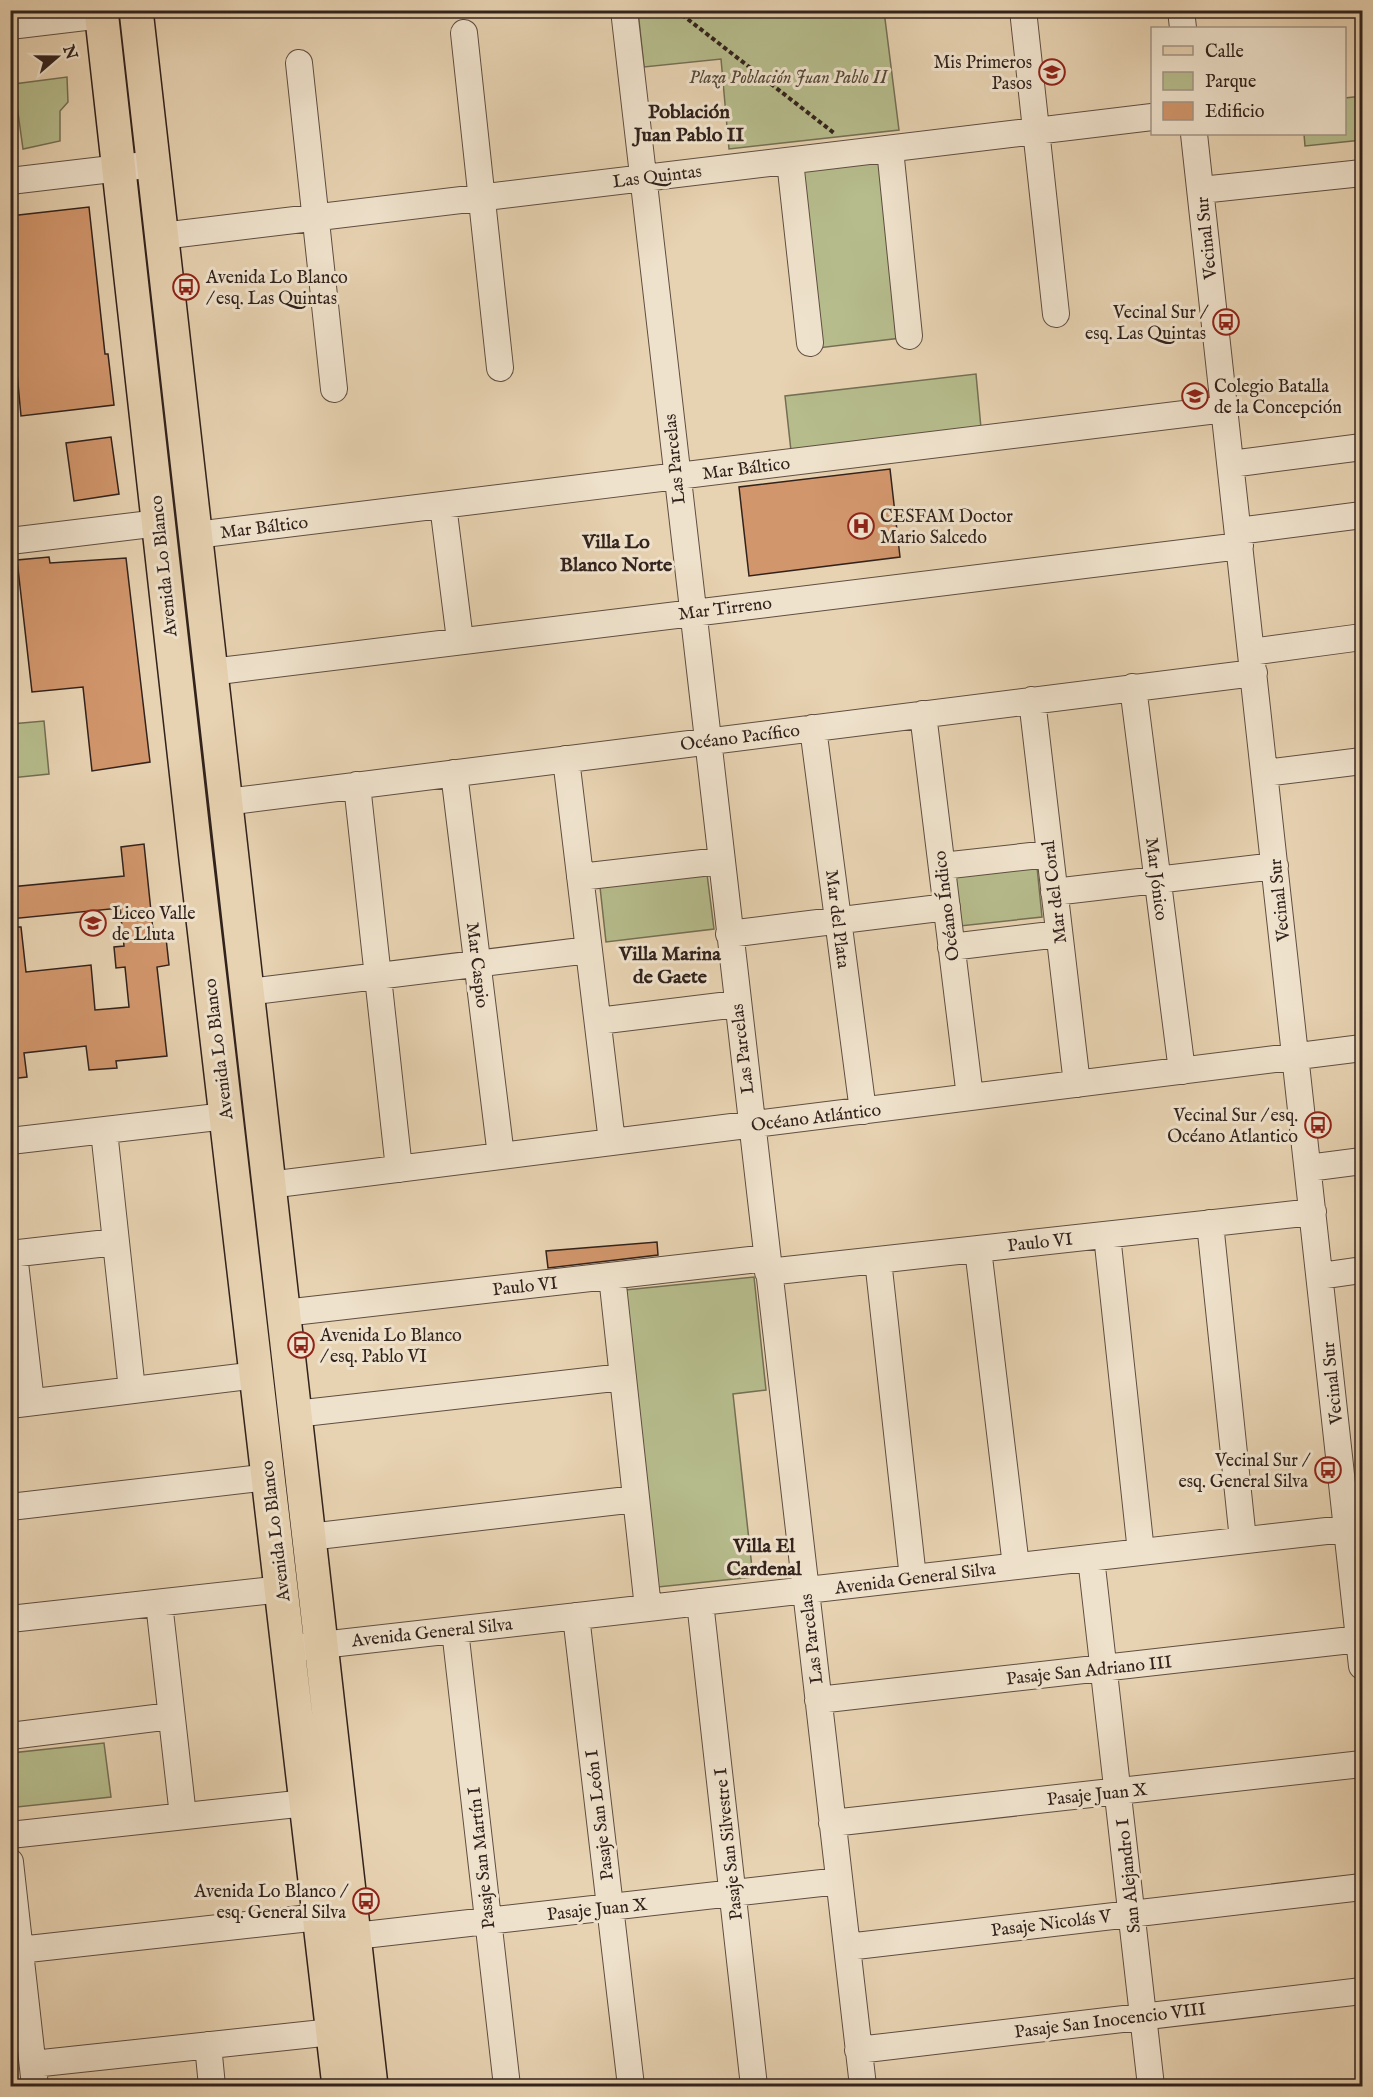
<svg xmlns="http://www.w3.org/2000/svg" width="1373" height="2097" font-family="'IM FELL English',serif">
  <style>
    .green { fill: #b6bc8c; stroke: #746f54; stroke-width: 1.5 }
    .building { fill: #d2966c; stroke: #32221c; stroke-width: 1.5 }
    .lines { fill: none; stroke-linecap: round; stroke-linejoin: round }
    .minor-casing { stroke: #5f4e41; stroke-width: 28 }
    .major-casing { stroke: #32221c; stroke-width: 36 }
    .path { stroke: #32221c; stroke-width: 4; stroke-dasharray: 4.5 3; stroke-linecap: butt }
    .minor { stroke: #efe2cc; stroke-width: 26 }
    .major { stroke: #e7d2b1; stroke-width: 33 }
    .labels { text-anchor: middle; stroke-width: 6; stroke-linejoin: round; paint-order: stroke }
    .poi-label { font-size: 18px; fill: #32221c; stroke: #efe2cc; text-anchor: end }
    .park-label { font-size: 18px; font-style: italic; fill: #534838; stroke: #efe2cc }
    .street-label { font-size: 18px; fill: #32221c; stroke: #efe2cc }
    .neighbourhood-label { font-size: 20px; font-weight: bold; fill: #32221c; stroke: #efe2cc }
  </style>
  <rect width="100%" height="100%" fill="#e7d2b1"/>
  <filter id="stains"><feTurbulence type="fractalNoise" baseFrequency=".00333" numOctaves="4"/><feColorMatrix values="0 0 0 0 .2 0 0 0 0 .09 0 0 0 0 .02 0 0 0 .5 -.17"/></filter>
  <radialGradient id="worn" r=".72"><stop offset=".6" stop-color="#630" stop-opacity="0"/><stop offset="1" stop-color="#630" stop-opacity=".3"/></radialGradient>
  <path class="green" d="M638 11H884L899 130 729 149 721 59 644 67Z
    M67 77 68 102 60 111V141L23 149 14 84Z
    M1362 96V140L1305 146 1304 134H1344L1345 98Z
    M880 162 901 338 818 348 798 172Z
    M976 374 981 428 791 451 785 396Z
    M44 721 49 774 11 778V724Z
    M1037 867 1042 917 960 926 954 876Z
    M707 874 714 929 606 942 600 887Z
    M754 1277 766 1390 733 1394 753 1577 658 1587 625 1290Z
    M104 1743 111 1797 17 1807 11 1753Z"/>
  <path class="building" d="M89 207 105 354H108L114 405 21 416 14 341H10V216Z
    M111 437 119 494 74 501 66 443Z
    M890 469 900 557 749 576 739 487Z
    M49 557 50 563 126 558 150 762 92 771 83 687 32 692 17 560Z
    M144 844 154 940 166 938 169 965 157 967 167 1056 116 1061 117 1068 89 1070 86 1046 24 1053 27 1077 10 1079V927H21L26 972 91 965 95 1010 129 1007 125 967 116 968 114 947 124 946 120 908 10 919V887L124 876 121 847Z
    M657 1242 658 1255 548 1268 546 1251Z"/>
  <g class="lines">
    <g class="minor-casing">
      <path id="minor" d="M624 10 863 2086
        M1023 10 1056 314
        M1181 10 1183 28
        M10 26 102 15
        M464 33 500 368
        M299 63 334 389
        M1194 134 1362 1666
        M890 149 909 336
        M790 161 810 343
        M10 181 154 164
        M1201 190 1362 173
        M162 236 1152 117
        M1231 464 1362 447
        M443 505 460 640
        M1238 531 1362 515
        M196 535 1225 409
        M10 541 159 523
        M1251 652 1362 637
        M211 672 1240 546
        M1133 687 1182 1071
        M1032 700 1077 1084
        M923 714 970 1097
        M813 728 863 1111
        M566 759 612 1142
        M454 773 501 1156
        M1265 773 1362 761
        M357 785 399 1169
        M226 802 1254 673
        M942 866 1049 854
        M580 877 720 861
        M1054 892 1275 866
        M729 934 947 907
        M951 947 1059 934
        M248 992 589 950
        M598 1021 737 1004
        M104 1131 132 1390
        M10 1141 226 1116
        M1308 1168 1362 1161
        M269 1185 1362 1048
        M1210 1223 1243 1540
        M1107 1235 1141 1552
        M978 1249 1016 1566
        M10 1254 116 1242
        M14 1254 31 1402
        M878 1260 913 1578
        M768 1272 1313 1212
        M612 1276 648 1608
        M1320 1276 1362 1270
        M284 1313 767 1258
        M10 1405 257 1375
        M295 1414 623 1377
        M10 1507 269 1477
        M309 1537 636 1499
        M1091 1558 1151 2086
        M700 1602 754 2086
        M159 1603 183 1816
        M576 1616 631 2086
        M10 1619 282 1589
        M455 1630 507 2086
        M304 1647 1362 1527
        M818 1700 1360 1639
        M10 1736 171 1716
        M832 1823 1362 1764
        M10 1835 306 1803
        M10 1862 35 2086
        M355 1936 839 1881
        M847 1947 1362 1887
        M10 1951 319 1917
        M208 2045 212 2086
        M858 2050 1362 1991
        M33 2064 332 2032"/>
    </g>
    <g class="major-casing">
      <path id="major" d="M101 10 196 859 339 2086
        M136 10 371 2086"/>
    </g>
    <path class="path" d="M676 10 834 133"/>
    <use href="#minor" class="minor"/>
    <use href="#major" class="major"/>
  </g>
  <defs>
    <g id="school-ring" transform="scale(1.35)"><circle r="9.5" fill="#efe2cc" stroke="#8f2418" stroke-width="1.5"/><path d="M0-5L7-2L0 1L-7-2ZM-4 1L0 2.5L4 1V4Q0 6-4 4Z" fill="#8f2418"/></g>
    <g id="bus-ring" transform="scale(1.35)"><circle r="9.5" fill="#efe2cc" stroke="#8f2418" stroke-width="1.5"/><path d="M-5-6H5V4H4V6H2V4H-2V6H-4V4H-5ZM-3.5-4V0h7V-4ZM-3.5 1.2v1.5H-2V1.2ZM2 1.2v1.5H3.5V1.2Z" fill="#8f2418"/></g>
    <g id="hospital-ring" transform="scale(1.35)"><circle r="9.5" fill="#efe2cc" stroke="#8f2418" stroke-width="1.5"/><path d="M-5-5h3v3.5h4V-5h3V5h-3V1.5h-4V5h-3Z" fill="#8f2418"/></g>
  </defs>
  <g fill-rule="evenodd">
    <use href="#school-ring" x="1052" y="72"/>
    <use href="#bus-ring" x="186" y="287"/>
    <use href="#bus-ring" x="1226" y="322"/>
    <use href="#school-ring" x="1195" y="396"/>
    <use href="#hospital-ring" x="861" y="526"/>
    <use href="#school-ring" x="93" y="923"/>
    <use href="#bus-ring" x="1318" y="1125"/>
    <use href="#bus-ring" x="301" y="1345"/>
    <use href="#bus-ring" x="1328" y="1470"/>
    <use href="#bus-ring" x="366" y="1901"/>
  </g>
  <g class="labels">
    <g class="poi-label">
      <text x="1032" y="68">Mis Primeros<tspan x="1032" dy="21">Pasos</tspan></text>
      <text x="206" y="283" text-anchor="start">Avenida Lo Blanco<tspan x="206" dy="21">/ esq. Las Quintas</tspan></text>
      <text x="1206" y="318">Vecinal Sur /<tspan x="1206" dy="21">esq. Las Quintas</tspan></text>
      <text x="1214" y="392" text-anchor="start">Colegio Batalla<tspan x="1214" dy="21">de la Concepción</tspan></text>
      <text x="880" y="522" text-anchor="start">CESFAM Doctor<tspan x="880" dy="21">Mario Salcedo</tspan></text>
      <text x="112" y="919" text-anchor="start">Liceo Valle<tspan x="112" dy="21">de Lluta</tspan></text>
      <text x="1298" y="1121">Vecinal Sur / esq.<tspan x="1298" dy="21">Océano Atlantico</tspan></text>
      <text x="320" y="1341" text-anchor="start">Avenida Lo Blanco<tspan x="320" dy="21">/ esq. Pablo VI</tspan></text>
      <text x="1308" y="1466">Vecinal Sur /<tspan x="1308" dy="21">esq. General Silva</tspan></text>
      <text x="346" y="1897">Avenida Lo Blanco /<tspan x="346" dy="21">esq. General Silva</tspan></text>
    </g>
    <g class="park-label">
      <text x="788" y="83">Plaza Población Juan Pablo II</text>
    </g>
    <g class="street-label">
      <text transform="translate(657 176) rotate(-7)" y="6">Las Quintas</text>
      <text transform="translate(1206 238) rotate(-96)" y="6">Vecinal Sur</text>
      <text transform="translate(674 459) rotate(-96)" y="6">Las Parcelas</text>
      <text transform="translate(746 468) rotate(-7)" y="6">Mar Báltico</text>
      <text transform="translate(264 527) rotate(-7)" y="6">Mar Báltico</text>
      <text transform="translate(163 566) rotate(-96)" y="6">Avenida Lo Blanco</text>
      <text transform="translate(725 608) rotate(-7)" y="6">Mar Tirreno</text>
      <text transform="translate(740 737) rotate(-7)" y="6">Océano Pacífico</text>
      <text transform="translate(1157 879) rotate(83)" y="6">Mar Jónico</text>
      <text transform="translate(1054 892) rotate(-97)" y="6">Mar del Coral</text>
      <text transform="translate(1279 900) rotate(-96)" y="6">Vecinal Sur</text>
      <text transform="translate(946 906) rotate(-97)" y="6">Océano Índico</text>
      <text transform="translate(838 919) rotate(83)" y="6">Mar del Plata</text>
      <text transform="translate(478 965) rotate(83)" y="6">Mar Caspio</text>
      <text transform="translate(218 1049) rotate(-97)" y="6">Avenida Lo Blanco</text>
      <text transform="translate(742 1049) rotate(-97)" y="6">Las Parcelas</text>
      <text transform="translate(816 1117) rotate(-7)" y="6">Océano Atlántico</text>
      <text transform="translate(1040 1242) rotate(-6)" y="6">Paulo VI</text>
      <text transform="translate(525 1286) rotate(-6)" y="6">Paulo VI</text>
      <text transform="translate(1332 1383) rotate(-96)" y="6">Vecinal Sur</text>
      <text transform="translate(275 1531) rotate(-97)" y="6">Avenida Lo Blanco</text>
      <text transform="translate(915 1578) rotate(-7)" y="6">Avenida General Silva</text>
      <text transform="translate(432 1632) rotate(-6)" y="6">Avenida General Silva</text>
      <text transform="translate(811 1639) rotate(-97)" y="6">Las Parcelas</text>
      <text transform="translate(1089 1670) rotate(-6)" y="6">Pasaje San Adriano III</text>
      <text transform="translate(1097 1794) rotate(-6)" y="6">Pasaje Juan X</text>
      <text transform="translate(599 1815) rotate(-97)" y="6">Pasaje San León I</text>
      <text transform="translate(728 1844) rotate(-96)" y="6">Pasaje San Silvestre I</text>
      <text transform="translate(481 1858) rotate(-96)" y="6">Pasaje San Martín I</text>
      <text transform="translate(1128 1876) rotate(-96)" y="6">San Alejandro I</text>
      <text transform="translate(597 1909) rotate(-6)" y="6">Pasaje Juan X</text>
      <text transform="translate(1051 1923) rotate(-7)" y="6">Pasaje Nicolás V</text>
      <text transform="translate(1110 2020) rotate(-7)" y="6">Pasaje San Inocencio VIII</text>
    </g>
    <g class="neighbourhood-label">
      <text x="689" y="118">Población<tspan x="689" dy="23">Juan Pablo II</tspan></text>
      <text x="616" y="548">Villa Lo<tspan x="616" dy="23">Blanco Norte</tspan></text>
      <text x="670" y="960">Villa Marina<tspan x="670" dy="23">de Gaete</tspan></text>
      <text x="764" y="1552">Villa El<tspan x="764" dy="23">Cardenal</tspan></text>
    </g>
  </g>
  <rect width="1373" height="2097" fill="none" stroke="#e7d2b1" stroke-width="36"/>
  <rect x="12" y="12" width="1349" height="2073" fill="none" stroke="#32221c" stroke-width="3"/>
  <rect x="18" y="18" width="1337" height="2061" fill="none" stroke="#32221c" stroke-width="1.5"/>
  <rect x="1151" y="27" width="195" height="108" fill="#efe2cc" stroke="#a39586" stroke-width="1.5"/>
  <rect x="1163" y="46" width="30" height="9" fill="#e7d2b1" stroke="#a39586" stroke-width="1.5"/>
  <text x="1205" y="57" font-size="18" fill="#32221c">Calle</text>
  <rect x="1163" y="72" width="30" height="18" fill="#b6bc8c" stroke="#a39586" stroke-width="1.5"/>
  <text x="1205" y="87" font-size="18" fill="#32221c">Parque</text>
  <rect x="1163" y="102" width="30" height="18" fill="#d2966c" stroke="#a39586" stroke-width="1.5"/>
  <text x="1205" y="117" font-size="18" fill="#32221c">Edificio</text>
  <g transform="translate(57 57) rotate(70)" stroke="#efe2cc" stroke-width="4.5" paint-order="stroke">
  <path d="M0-4.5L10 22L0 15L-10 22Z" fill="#32221c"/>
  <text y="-9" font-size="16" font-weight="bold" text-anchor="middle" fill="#32221c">N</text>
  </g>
  <rect width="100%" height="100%" filter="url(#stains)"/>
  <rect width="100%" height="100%" fill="url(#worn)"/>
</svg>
